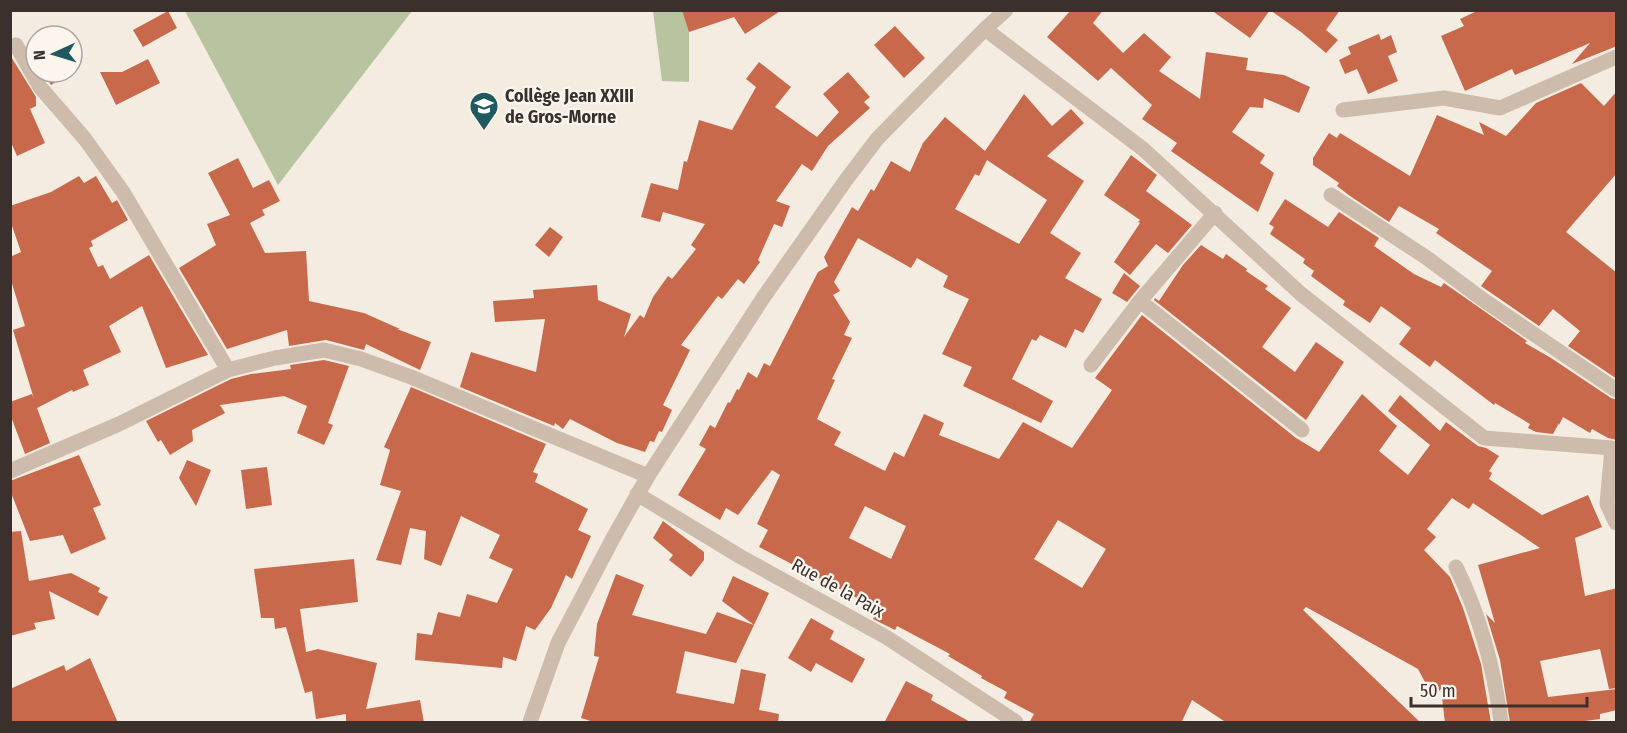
<svg xmlns="http://www.w3.org/2000/svg" width="1627" height="733" font-family="'Fira Sans Condensed',sans-serif">
  <style>
    .green { fill: #b8c4a0 }
    .building { fill: #c8694b; fill-rule: evenodd }
    .lines { fill: none; stroke-linecap: round; stroke-linejoin: round }
    .street { stroke: #cdbbac; stroke-width: 15 }
    .labels { text-anchor: middle; stroke-width: 4.5; stroke-linejoin: round; paint-order: stroke }
    .poi-label { font-size: 18px; font-weight: bold; fill: #3b302b; stroke: #fbf5ee; text-anchor: start }
    .street-label { font-size: 18px; fill: #3b302b; stroke: #fbf5ee }
  </style>
  <rect width="100%" height="100%" fill="#f4ebe1"/>
  <path class="green" d="M185 11H412L278 185Z
    M653 11H689V82L662 81Z"/>
  <path class="building" d="M682 10H782L745 34 734 17 689 32Z
    M1071 10H1103L1093 23 1123 53 1144 33 1171 57 1159 71 1200 99 1206 52 1248 58 1246 70 1284 75 1310 87 1299 113 1264 98 1263 108 1250 107 1232 132 1265 155 1260 163 1274 173 1258 212 1171 151 1177 143 1142 119 1152 105 1111 68 1098 81 1047 37Z
    M1211 10H1270L1250 38Z
    M1270 10H1340L1326 30 1338 40 1326 53 1301 32Z
    M1479 10H1617V46L1572 64 1590 43 1515 75 1512 69 1465 91 1441 36 1464 26 1460 19Z
    M168 11 177 28 143 47 133 30Z
    M895 26 925 58 904 78 874 45Z
    M1379 34 1381 40 1391 35 1397 52 1388 56 1398 81 1368 94 1357 69 1345 74 1339 60 1351 54 1348 47Z
    M10 55 36 97V106L30 109 45 143 17 156 10 140Z
    M148 59 160 83 116 105 100 72H122Z
    M759 62 791 87 775 107 817 137 839 112 823 94 848 72 870 97 864 102 870 108 828 146 812 171 802 164 776 201 790 206 782 227 774 224 758 260 760 262 744 284 738 279 722 299 718 296 681 345 690 350 663 405 672 410 662 432 659 431 654 442 650 441 645 452 617 443 570 419 563 429 555 423 554 426 460 387 471 352 536 372 545 319 495 322 493 301 534 298 533 290 597 285 598 300 631 314 624 337 640 315 644 318 653 297 668 276 672 279 696 249 691 245 705 224 663 212 660 222 641 217 651 183 678 190 684 161 687 162 699 120 732 130 756 87 746 79Z
    M43 72H72L51 85Z
    M1581 83 1604 106 1617 91V173L1566 232 1617 273V379L1568 346 1580 331 1553 309 1539 326 1481 286 1492 271 1436 233 1439 229 1399 206 1389 222 1350 196 1337 186 1339 183 1313 165V158L1329 133 1337 138 1340 133 1410 176 1437 115 1484 135 1479 122 1506 136 1536 103Z
    M1024 94 1052 126 1071 109 1084 123 1047 156 1084 181 1050 233 1081 253 1065 278 1102 299 1083 333 1075 329 1066 348 1040 335 1036 341 1032 339 1012 379 1053 401 1041 423 963 386 972 367 942 354 969 299 943 287 948 276 917 258 911 268 858 238 834 282 840 291 833 295 850 322 844 335 852 338 832 379 835 380 817 419 841 432 834 445 885 471 894 452 904 457 924 414 944 423 939 435 999 459 1023 422 1072 448 1112 390 1095 378 1142 315 1296 438 1319 452 1362 394 1397 426 1379 451 1408 475 1430 445 1388 411 1400 395 1440 431 1446 422 1478 446 1486 448 1499 456 1489 471 1492 473 1489 479 1542 515 1588 495 1602 527 1575 538 1585 596 1617 588V688L1609 689 1600 649 1540 661 1548 697 1617 689V710L1600 714V719L1570 723H1510L1500 660 1486 614 1495 623 1478 565 1540 548 1473 503 1469 509 1452 498 1427 529 1436 537 1424 550 1450 577 1463 608 1481 664 1491 723H1445L1441 689 1433 697 1418 669 1306 607 1303 610 1421 723H1227L1192 700 1181 723H1029L1034 714 1004 698 1007 692 981 678 982 676 948 656 950 654 897 626 895 630 873 619 878 609 759 547 768 530 757 524 780 475 772 470 738 515 726 508 720 520 678 495 706 449 699 445 710 425 715 428 728 402 730 403 737 389 739 390 748 372 757 378 764 363 770 366 818 272 828 266 824 257 852 207 858 211 871 189 874 191 891 161 910 172 923 143 945 117 985 151ZM987 160 1047 200 1019 244 955 209 975 174 979 176ZM865 506 906 526 891 559 849 538ZM1058 520 1106 549 1082 588 1034 559Z
    M1131 155 1157 175 1146 191 1192 225 1168 253 1156 244 1130 275 1114 262 1140 223 1138 222 1140 220 1104 195Z
    M238 158 253 188 269 180 280 201 262 210 265 215 250 223 265 253 306 251 309 301 364 313 400 329H397L431 342 420 370 366 344 364 350 326 340 289 346 287 330 227 349 179 268 216 245 207 224 230 215 208 173Z
    M79 176 84 183 96 176 112 203 117 200 128 220 91 241 93 246 89 248 98 267 103 265 110 279 149 255 208 355 166 368 142 306 109 326 121 352 83 370 89 385 73 392 72 390 37 408 50 443 25 454 10 414V402L32 394 34 399 13 330 25 326 10 277V257L21 252 10 220V206L51 192Z
    M1285 199 1328 227 1339 212 1379 238 1374 246 1414 274 1441 287 1444 283 1527 341 1525 343 1551 358 1611 398 1617 400V440L1608 438 1592 429 1590 433 1563 417 1559 425 1557 423 1558 425 1553 434 1536 432 1528 428 1530 424 1495 403 1494 405 1435 360 1430 367 1399 344 1411 328 1381 306 1370 323 1343 305 1345 301 1311 276 1314 271 1303 263 1305 259 1270 234 1274 227 1269 224Z
    M550 227 563 237 549 257 535 245Z
    M1201 245 1223 259 1226 254 1247 269 1246 271 1268 286 1265 289 1291 308 1262 347 1295 372 1316 342 1344 362 1306 420 1154 300 1155 298 1159 301 1183 265Z
    M1124 273 1140 286 1127 302 1112 293Z
    M324 360 349 366 328 423 333 425 324 445 297 433 307 406 284 396 220 405 225 413 192 430 193 441 170 455 161 440 158 442 146 421 231 379 251 374 291 369 290 365Z
    M411 387 546 444 533 472 538 474 535 482 588 509 578 530 591 536 572 579 566 575 551 608 535 630 526 626 516 661 503 657 502 668 415 660 417 633 432 635 438 612 460 617 467 594 497 603 513 569 489 558 500 535 461 516 441 566 424 559 426 531 410 528 401 565 376 560 401 491 380 485 390 450 384 447Z
    M79 455 101 505 93 508 106 539 71 554 63 535 30 541 10 490V481Z
    M187 460 211 470 196 506 179 478Z
    M267 467 272 505 246 509 241 470Z
    M663 521 704 552V560L691 577 669 560 673 555 653 538Z
    M21 531 29 581 71 573 100 588 98 592 108 597 98 616 49 591 55 619 34 623 36 629 10 636V532Z
    M354 559 358 602 300 609 306 652 318 649 377 663 366 709 420 700 424 723H346V714L316 719 312 691 305 693 286 627 275 629 274 618H261L254 569Z
    M616 574 644 585 632 615 706 634 717 612 754 625 736 663 685 651 676 693 734 704 741 669 766 674 759 710 779 714 778 723H597L581 718 599 657 594 656 597 624Z
    M733 576 769 593 754 625 722 601Z
    M811 618 834 631 830 639 865 659 852 683 816 663 811 672 788 658Z
    M90 658 118 723H10V689L64 665 66 671Z
    M906 681 933 695 931 700 972 723H884Z"/>
  <g class="lines">
    <path class="street" d="M985 29 1143 149 1301 294 1484 438 1612 448 1607 504 1616 523
      M16 45 40 87 85 139 123 192 228 370
      M1343 110 1444 98 1500 108 1616 57
      M1331 195 1427 258 1482 299 1616 390
      M1140 301 1302 430
      M1091 365 1140 301 1215 213
      M10 471 119 424 228 370 275 358 324 350 361 359 411 377 648 476
      M637 494 741 557 886 637 1016 722
      M1456 567C1480 616 1494 668 1501 722
      M530 722 558 643 612 540 648 476 763 298 846 180 877 139 985 29 1006 10"/>
  </g>
  <defs>
    <g id="school-pin" transform="scale(1.5)"><path d="M0 17L-7.5 6A9.5 9.5 0 1 1 7.5 6Z" fill="#1f5a5e" stroke="#fbf5ee"/><path d="M0-5L7-2L0 1L-7-2ZM-4 1L0 2.5L4 1V4Q0 6-4 4Z" fill="#fff"/></g>
  </defs>
  <g fill-rule="evenodd">
    <use href="#school-pin" x="484" y="106"/>
  </g>
  <g class="labels">
    <g class="poi-label">
      <text x="505" y="102">Collège Jean XXIII<tspan x="505" dy="21">de Gros-Morne</tspan></text>
    </g>
    <g class="street-label">
      <text transform="translate(838 588) rotate(29)" y="6">Rue de la Paix</text>
    </g>
  </g>
  <rect width="1627" height="733" fill="none" stroke="#3b302b" stroke-width="24"/>
  <g transform="translate(54 54) rotate(266)"><circle r="28" fill="#fbf5ee" stroke="#aea6a0" stroke-width="1.5"/>
  <path d="M0-4.5L10 22L0 15L-10 22Z" fill="#1f5a5e"/>
  <text y="-9" font-size="16" font-weight="bold" text-anchor="middle" fill="#3b302b">N</text>
  </g>
  <path d="M1411 697v9h176v-9" fill="none" stroke="#3b302b" stroke-width="3"/>
  <text x="1420" y="697" font-size="18" fill="#3b302b" stroke="#fbf5ee" stroke-width="4.5" paint-order="stroke">50 m</text>
</svg>
